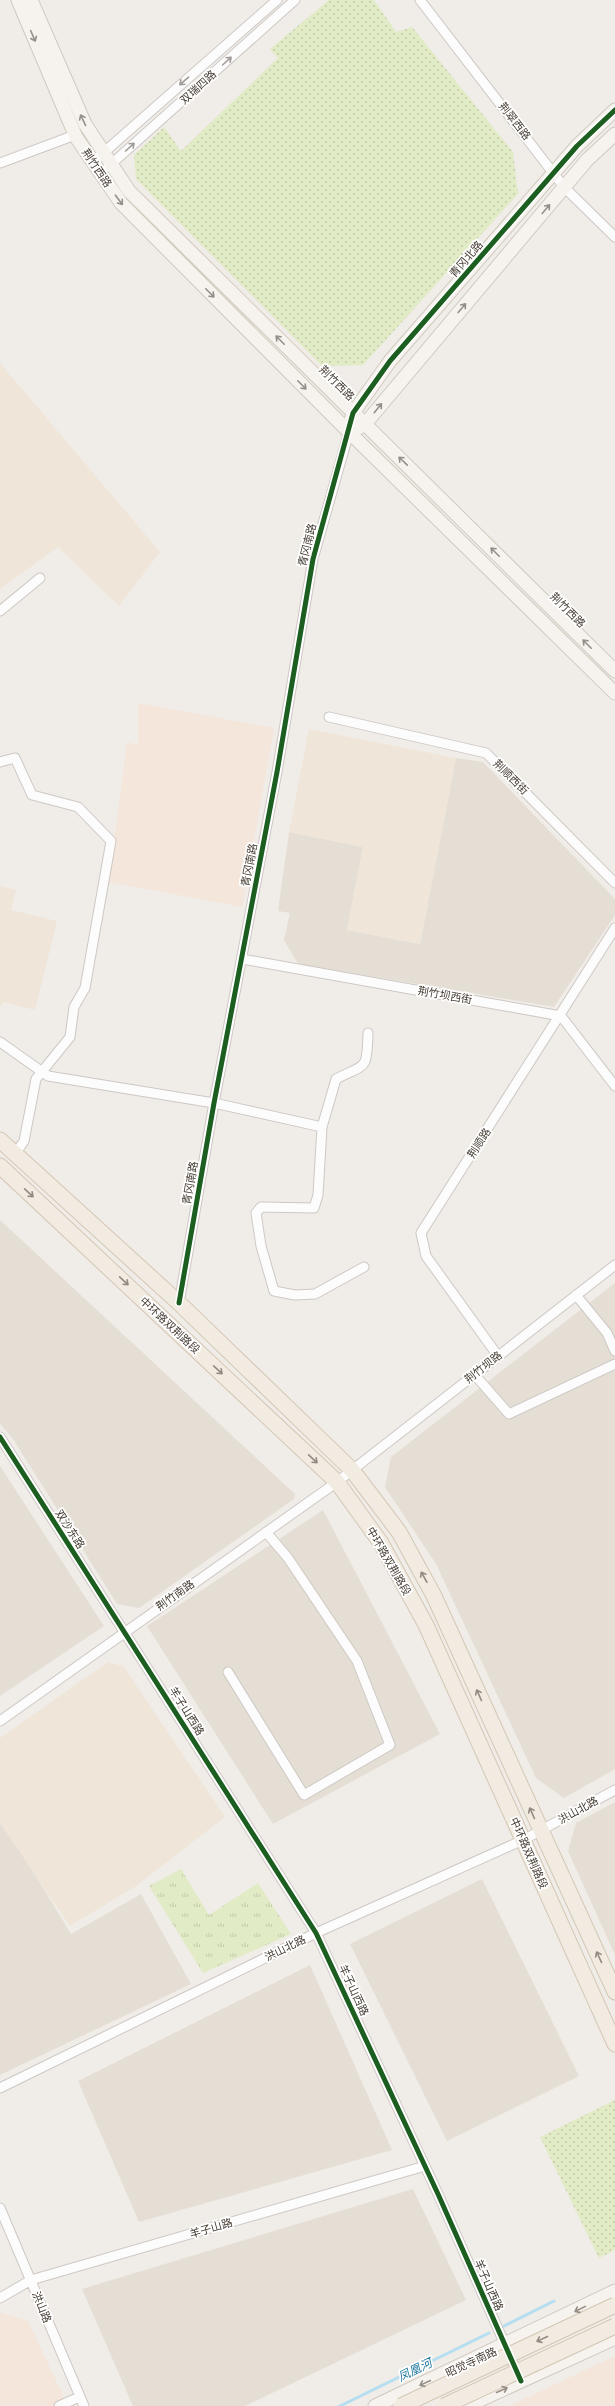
<svg xmlns="http://www.w3.org/2000/svg" width="615" height="2406" font-family="'Titillium Web','Noto Sans SC',sans-serif">
  <style>
    .residential { fill: #e5ded5 }
    .commercial { fill: #f4e6da }
    .education { fill: #efe6d9 }
    .grass { fill: url(#grass-dots) }
    .park { fill: url(#park-tufts) }
    .lines { fill: none; stroke-linecap: round; stroke-linejoin: round }
    .stream { stroke: #b5dff1; stroke-width: 3 }
    .street-casing { stroke: #cdc8c4; stroke-width: 11 }
    .secondary-casing { stroke: #d0c9be; stroke-width: 15 }
    .primary-casing { stroke: #d4c7b4; stroke-width: 17 }
    .street { stroke: #fdfcfc; stroke-width: 9 }
    .secondary { stroke: #f6f3ee; stroke-width: 13 }
    .primary { stroke: #f1ebe2; stroke-width: 15 }
    .primary-bridge-casing { stroke: #d4c7b4; stroke-width: 17; stroke-linecap: butt }
    .primary-bridge { stroke: #f1ebe2; stroke-width: 15 }
    .cycleway-casing { stroke: #fff; stroke-width: 8 }
    .cycleway { stroke: #1b5e20; stroke-width: 5 }
    .oneway { stroke: #958f88 }
    .oneway2 { stroke: #a29c98 }
    .oneway3 { stroke: #938b82 }
    .labels { text-anchor: middle; stroke-width: 3.5; stroke-linejoin: round; paint-order: stroke }
    .street-label { font-size: 11px; fill: #463d34; stroke: #fff }
    .water-label { font-size: 12px; font-style: italic; fill: #2379a0; stroke: #fff }
  </style>
  <defs>
    <pattern id="grass-dots" width="8" height="8" patternUnits="userSpaceOnUse"><rect width="8" height="8" fill="#e1ebc6"/><path d="M2 2h.1M6 6h.1" fill="none" stroke="#c2caab" stroke-width="1.8" stroke-linecap="round"/></pattern>
    <pattern id="park-tufts" width="24" height="20" patternUnits="userSpaceOnUse"><rect width="24" height="20" fill="#e1ebc6"/><path d="M3 7l-1-3M5 7V3M7 7l1-3M15 17l-1-3M17 17v-4M19 17l1-3" fill="none" stroke="#c2caab"/></pattern>
  </defs>
  <rect width="100%" height="100%" fill="#f0ece8"/>
  <path class="residential" d="M456 758 483 762 615 899V915L554 1007 298 964 284 940 290 913 278 911 289 832 363 847 347 930 420 944Z
    M0 1220 295 1494 294 1499 139 1608 117 1604 13 1439 0 1424Z
    M615 1283V1769L564 1798 536 1778 436 1564 385 1487 391 1457Z
    M0 1466 104 1626 0 1696Z
    M323 1510 440 1734 273 1824 147 1626Z
    M615 1802V1955L568 1851 576 1823Z
    M0 1823 14 1840 71 1934 141 1894 191 1984 0 2075Z
    M482 1879 579 2076 447 2141 350 1944Z
    M310 1965 392 2150 139 2222 78 2081Z
    M413 2189 466 2300 245 2406H133L82 2289Z"/>
  <path class="commercial" d="M138 703 274 728 242 907 109 882 127 742 138 745Z
    M0 2312 28 2321 68 2406H0Z
    M615 2356V2406H509Z"/>
  <path class="education" d="M0 363 160 552 119 606 58 547 0 589Z
    M309 729 456 758 420 944 347 930 363 847 289 832Z
    M0 886 16 890 11 910 57 921 35 1010 3 1002 0 1008Z
    M108 1662 124 1667 225 1817 136 1886 70 1926 0 1823V1738Z"/>
  <path class="grass" d="M329 0H374L396 32 412 27 513 152 518 194 363 365 322 366 136 179 134 155 164 127 181 151 278 58 270 49Z
    M615 2100V2250L599 2258 540 2137Z"/>
  <path class="park" d="M181 1869 209 1915 258 1883 291 1934 203 1973 149 1886Z"/>
  <g class="lines">
    <path class="stream" d="M504 2326 554 2301
      M340 2406 489 2333"/>
    <g class="street-casing">
      <path id="street" d="M420 0 564 187 615 237
        M93 162 277 0
        M0 163 75 135
        M108 167 295 0
        M0 611 40 578
        M329 717 486 753 615 883
        M0 762 15 758 32 795 78 807 111 841 85 988 74 1007 70 1037 36 1079 24 1141 15 1154
        M242 959 561 1016 615 1086
        M0 1042 48 1076 214 1103 322 1127
        M364 1267 315 1294 295 1295 274 1291 261 1246 256 1213 261 1207 314 1208 318 1195 322 1127 336 1079C366 1063 367 1072 368 1033
        M576 1295 607 1333 615 1351
        M179 1303 214 1103 277 772 313 559 349 432
        M498 1356 426 1256 421 1233 615 928
        M474 1374 509 1414 615 1364
        M0 1437 316 1933 438 2194 519 2376
        M228 1672 304 1795 390 1745 357 1661 288 1558 266 1532
        M0 1721 337 1482 615 1265
        M0 2088 316 1933 523 1840 615 1790
        M0 2208 84 2406
        M0 2298 31 2280 425 2166
        M59 2406 79 2397"/>
    </g>
    <g class="secondary-casing">
      <path id="secondary" d="M18 0 76 137 121 203 349 432 615 693
        M31 0 85 124 129 191 615 671
        M351 420 353 413 390 361 577 146 615 110
        M358 428 365 424 587 160 615 134
        M375 2406 615 2291
        M467 2406 615 2338"/>
    </g>
    <g class="primary-casing">
      <path id="primary" d="M0 1140 179 1303 352 1470 399 1532 434 1596 615 1992
        M0 1166 337 1482 381 1543 426 1625 615 2044"/>
    </g>
    <use href="#street" class="street"/>
    <use href="#secondary" class="secondary"/>
    <use href="#primary" class="primary"/>
    <g class="primary-bridge-casing">
      <path id="primary-bridge" d="M401 2406 615 2305
        M444 2406 615 2326"/>
    </g>
    <use href="#primary-bridge" class="primary-bridge"/>
    <g class="cycleway-casing">
      <path id="cycleway" d="M179 1303 214 1103 277 772 313 559 353 413 390 361 577 146 615 110
        M0 1437 316 1933 438 2194 521 2381"/>
    </g>
    <use href="#cycleway" class="cycleway"/>
  </g>
  <defs><path id="oneway-shaft" d="M-6 0H5M1.5-3L5.5 0L1.5 3" fill="none" stroke-width="1.6" stroke-linecap="round" stroke-linejoin="round"/></defs>
  <g class="oneway">
    <use href="#oneway-shaft" transform="translate(33 36) rotate(67)"/>
    <use href="#oneway-shaft" transform="translate(83 120) rotate(-115)"/>
    <use href="#oneway-shaft" transform="translate(119 200) rotate(53)"/>
    <use href="#oneway-shaft" transform="translate(546 209) rotate(-50)"/>
    <use href="#oneway-shaft" transform="translate(210 293) rotate(45)"/>
    <use href="#oneway-shaft" transform="translate(462 308) rotate(-50)"/>
    <use href="#oneway-shaft" transform="translate(280 340) rotate(-135)"/>
    <use href="#oneway-shaft" transform="translate(302 385) rotate(45)"/>
    <use href="#oneway-shaft" transform="translate(378 408) rotate(-51)"/>
    <use href="#oneway-shaft" transform="translate(403 461) rotate(-136)"/>
    <use href="#oneway-shaft" transform="translate(495 552) rotate(-135)"/>
    <use href="#oneway-shaft" transform="translate(587 644) rotate(-135)"/>
    <use href="#oneway-shaft" transform="translate(580 2309) rotate(154)"/>
    <use href="#oneway-shaft" transform="translate(425 2383) rotate(155)"/>
    <use href="#oneway-shaft" transform="translate(502 2390) rotate(-24)"/>
  </g>
  <g class="oneway2">
    <use href="#oneway-shaft" transform="translate(227 61) rotate(-42)"/>
    <use href="#oneway-shaft" transform="translate(184 81) rotate(139)"/>
    <use href="#oneway-shaft" transform="translate(130 147) rotate(-42)"/>
  </g>
  <g class="oneway3">
    <use href="#oneway-shaft" transform="translate(29 1193) rotate(43)"/>
    <use href="#oneway-shaft" transform="translate(124 1281) rotate(43)"/>
    <use href="#oneway-shaft" transform="translate(218 1370) rotate(43)"/>
    <use href="#oneway-shaft" transform="translate(313 1459) rotate(43)"/>
    <use href="#oneway-shaft" transform="translate(424 1577) rotate(-119)"/>
    <use href="#oneway-shaft" transform="translate(479 1695) rotate(-114)"/>
    <use href="#oneway-shaft" transform="translate(532 1813) rotate(-114)"/>
    <use href="#oneway-shaft" transform="translate(599 1957) rotate(-115)"/>
    <use href="#oneway-shaft" transform="translate(542 2339) rotate(155)"/>
  </g>
  <g class="labels">
    <g class="street-label">
      <text transform="translate(198 87) rotate(-42)" y="4">双瑞四路</text>
      <text transform="translate(515 121) rotate(52)" y="4">荆翠西路</text>
      <text transform="translate(97 168) rotate(56)" y="4">荆竹西路</text>
      <text transform="translate(466 259) rotate(-49)" y="4">青冈北路</text>
      <text transform="translate(337 383) rotate(45)" y="4">荆竹西路</text>
      <text transform="translate(307 545) rotate(-76)" y="4">青冈南路</text>
      <text transform="translate(568 610) rotate(45)" y="4">荆竹西路</text>
      <text transform="translate(511 777) rotate(45)" y="4">荆顺西街</text>
      <text transform="translate(249 865) rotate(-79)" y="4">青冈南路</text>
      <text transform="translate(445 995) rotate(10)" y="4">荆竹坝西街</text>
      <text transform="translate(479 1143) rotate(-57)" y="4">荆顺路</text>
      <text transform="translate(190 1183) rotate(-80)" y="4">青冈南路</text>
      <text transform="translate(170 1325) rotate(43)" y="4">中环路双荆路段</text>
      <text transform="translate(483 1367) rotate(-38)" y="4">荆竹坝路</text>
      <text transform="translate(70 1529) rotate(57)" y="4">双沙东路</text>
      <text transform="translate(389 1561) rotate(60)" y="4">中环路双荆路段</text>
      <text transform="translate(175 1595) rotate(-35)" y="4">荆竹南路</text>
      <text transform="translate(187 1711) rotate(58)" y="4">羊子山西路</text>
      <text transform="translate(578 1810) rotate(-29)" y="4">洪山北路</text>
      <text transform="translate(529 1853) rotate(66)" y="4">中环路双荆路段</text>
      <text transform="translate(285 1948) rotate(-26)" y="4">洪山北路</text>
      <text transform="translate(354 1990) rotate(65)" y="4">羊子山西路</text>
      <text transform="translate(211 2228) rotate(-16)" y="4">羊子山路</text>
      <text transform="translate(489 2285) rotate(66)" y="4">羊子山西路</text>
      <text transform="translate(42 2307) rotate(68)" y="4">洪山路</text>
      <text transform="translate(471 2362) rotate(-25)" y="4">昭觉寺南路</text>
    </g>
    <g class="water-label">
      <text transform="translate(415 2370) rotate(-26)" y="4">凤凰河</text>
    </g>
  </g>
</svg>
